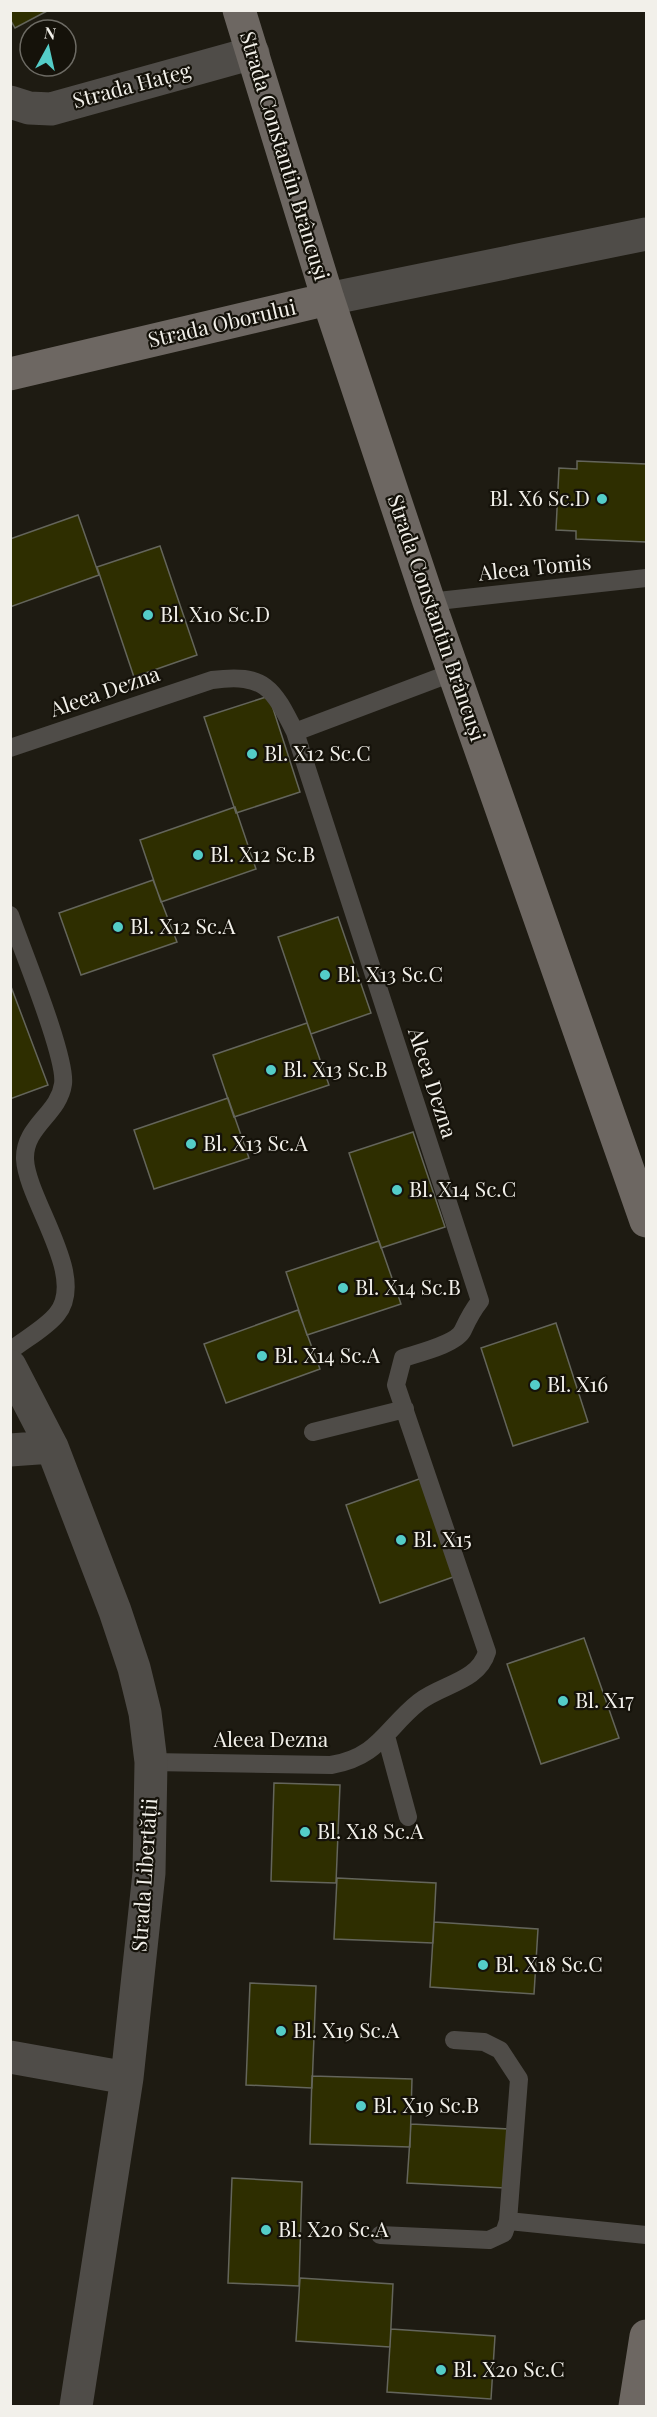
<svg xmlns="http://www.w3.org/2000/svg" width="657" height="2417" font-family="'Playfair Display',serif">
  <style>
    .building { fill: #2e2e00; stroke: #64655b; stroke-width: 1.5 }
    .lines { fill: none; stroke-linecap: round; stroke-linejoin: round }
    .lane { stroke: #4f4c48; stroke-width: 18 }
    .street { stroke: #4f4c48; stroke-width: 33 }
    .secondary { stroke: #6d6762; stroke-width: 33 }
    .poi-dot { fill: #54cdc8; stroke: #15120a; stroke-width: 2 }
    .labels { text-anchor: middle; stroke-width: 4.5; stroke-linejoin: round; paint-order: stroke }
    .street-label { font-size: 21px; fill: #f2f0ea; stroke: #15120a }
    .poi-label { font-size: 21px; fill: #f2f0ea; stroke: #15120a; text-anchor: start }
  </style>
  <rect width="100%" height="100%" fill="#1e1b12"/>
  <path class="building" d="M10 10H49L15 28 10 19Z
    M577 461 646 464V542L576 539V531L556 530 559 468 577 469Z
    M78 515 99 575 10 607V539Z
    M160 546 197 655 134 677 97 567Z
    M269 696 300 792 236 813 204 717Z
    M235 807 256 869 161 902 140 840Z
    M153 880 177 942 81 975 59 913Z
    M338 917 371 1013 311 1034 278 937Z
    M10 984 48 1085 10 1099Z
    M307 1023 329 1085 234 1117 213 1055Z
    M228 1098 249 1158 154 1189 134 1130Z
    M413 1132 445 1227 381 1248 349 1153Z
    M379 1241 401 1304 307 1335 286 1272Z
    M298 1310 320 1369 226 1403 204 1344Z
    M556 1323 588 1422 513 1446 481 1348Z
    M422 1478 456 1576 380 1603 346 1505Z
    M584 1638 619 1738 541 1764 507 1664Z
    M274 1783 340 1785 336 1883 271 1881Z
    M337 1878 436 1883 433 1943 334 1939Z
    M434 1922 538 1929 534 1994 430 1987Z
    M250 1983 316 1986 312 2088 246 2085Z
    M312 2076 412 2079 410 2147 310 2144Z
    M411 2124 509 2129 505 2188 407 2183Z
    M232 2178 302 2182 299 2286 228 2283Z
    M300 2278 393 2284 390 2347 296 2341Z
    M391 2329 495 2336 491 2399 387 2392Z"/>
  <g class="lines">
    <path class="lane" d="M429 602 646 578
      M10 748 212 680C265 673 273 688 295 732L454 672
      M10 915C21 947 67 1058 63 1084 59 1114 24 1126 25 1159 27 1201 88 1276 57 1314 46 1328 25 1339 10 1351
      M313 1432 405 1409
      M386 1736 408 1817
      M151 1762 331 1765C379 1757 386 1728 419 1702 442 1684 478 1682 487 1652L396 1385 403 1358C418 1353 457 1344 463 1330 468 1319 472 1311 480 1301L295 732
      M454 2040 484 2042 500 2050 519 2079 508 2221
      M380 2235 489 2240 504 2233 508 2221 646 2235"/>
    <path class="street" d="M10 102 29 108 51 109 253 53
      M328 299 646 234
      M10 1366 52 1447 115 1611 134 1668 145 1713 151 1762 149 1873 127 2078 76 2406
      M10 1450 52 1447
      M10 2057 127 2078"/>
    <path class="secondary" d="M239 10 328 299 429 602 646 1221
      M10 374 328 299
      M635 2406 646 2336"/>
  </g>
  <g class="poi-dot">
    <circle cx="602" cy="499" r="6"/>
    <circle cx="148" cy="615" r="6"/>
    <circle cx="252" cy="754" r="6"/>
    <circle cx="198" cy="855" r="6"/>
    <circle cx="118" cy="927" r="6"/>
    <circle cx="325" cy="975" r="6"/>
    <circle cx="271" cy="1070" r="6"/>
    <circle cx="191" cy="1144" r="6"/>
    <circle cx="397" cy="1190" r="6"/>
    <circle cx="343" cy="1288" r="6"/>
    <circle cx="262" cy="1356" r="6"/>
    <circle cx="535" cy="1385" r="6"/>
    <circle cx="401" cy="1540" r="6"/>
    <circle cx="563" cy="1701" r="6"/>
    <circle cx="305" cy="1832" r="6"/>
    <circle cx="483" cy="1965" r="6"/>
    <circle cx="281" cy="2031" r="6"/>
    <circle cx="361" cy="2106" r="6"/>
    <circle cx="266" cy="2230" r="6"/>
    <circle cx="441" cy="2370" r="6"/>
  </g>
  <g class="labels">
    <g class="street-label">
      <text transform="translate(132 86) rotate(-15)" y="7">Strada Hațeg</text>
      <text transform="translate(284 156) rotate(73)" y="7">Strada Constantin Brâncuși</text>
      <text transform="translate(222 324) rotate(-13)" y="7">Strada Oborului</text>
      <text transform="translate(535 568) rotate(-6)" y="7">Aleea Tomis</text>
      <text transform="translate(436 618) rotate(71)" y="7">Strada Constantin Brâncuși</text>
      <text transform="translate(105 692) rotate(-19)" y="7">Aleea Dezna</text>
      <text transform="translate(432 1083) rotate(72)" y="7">Aleea Dezna</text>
      <text x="271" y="1747">Aleea Dezna</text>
      <text transform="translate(145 1875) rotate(-86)" y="7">Strada Libertății</text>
    </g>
    <g class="poi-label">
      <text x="590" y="506" text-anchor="end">Bl. X6 Sc.D</text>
      <text x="160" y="622">Bl. X10 Sc.D</text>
      <text x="264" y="761">Bl. X12 Sc.C</text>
      <text x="210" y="862">Bl. X12 Sc.B</text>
      <text x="130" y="934">Bl. X12 Sc.A</text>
      <text x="337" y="982">Bl. X13 Sc.C</text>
      <text x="283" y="1077">Bl. X13 Sc.B</text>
      <text x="203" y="1151">Bl. X13 Sc.A</text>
      <text x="409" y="1197">Bl. X14 Sc.C</text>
      <text x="355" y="1295">Bl. X14 Sc.B</text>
      <text x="274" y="1363">Bl. X14 Sc.A</text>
      <text x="547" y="1392">Bl. X16</text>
      <text x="413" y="1547">Bl. X15</text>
      <text x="575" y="1708">Bl. X17</text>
      <text x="317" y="1839">Bl. X18 Sc.A</text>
      <text x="495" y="1972">Bl. X18 Sc.C</text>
      <text x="293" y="2038">Bl. X19 Sc.A</text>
      <text x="373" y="2113">Bl. X19 Sc.B</text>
      <text x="278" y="2237">Bl. X20 Sc.A</text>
      <text x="453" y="2377">Bl. X20 Sc.C</text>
    </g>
  </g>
  <rect width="657" height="2417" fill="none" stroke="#f2f0ea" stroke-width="24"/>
  <g transform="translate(48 48) rotate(8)"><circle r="28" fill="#15120a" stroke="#6d6b64" stroke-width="1.5"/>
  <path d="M0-4.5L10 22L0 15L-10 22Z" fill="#54cdc8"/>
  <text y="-9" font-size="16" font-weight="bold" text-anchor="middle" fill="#f2f0ea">N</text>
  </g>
</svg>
